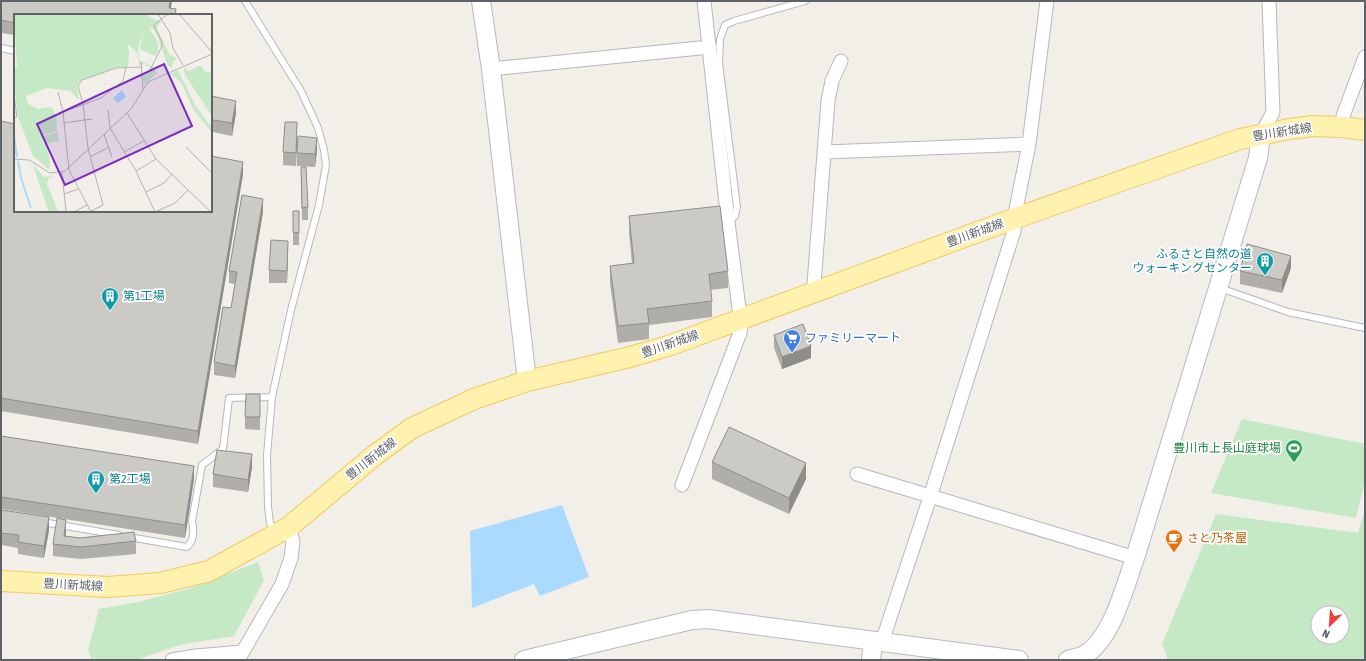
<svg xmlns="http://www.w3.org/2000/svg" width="1366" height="661" font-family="'Asap Condensed','Noto Sans JP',sans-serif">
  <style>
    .green { fill: #c5e8c5; fill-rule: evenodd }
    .water { fill: #aadaff }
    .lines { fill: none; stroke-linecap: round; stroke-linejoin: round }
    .lane-casing { stroke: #b5b8bc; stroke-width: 8 }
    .street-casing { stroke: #b5b8bc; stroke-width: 15 }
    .secondary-casing { stroke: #b6babf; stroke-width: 20 }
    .primary-casing { stroke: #f2c960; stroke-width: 22 }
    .lane { stroke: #fff; stroke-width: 6 }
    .street { stroke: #fff; stroke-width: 13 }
    .secondary { stroke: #fff; stroke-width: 18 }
    .primary { stroke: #fff2af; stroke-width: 20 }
    .wall { fill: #afaea9 }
    .shaded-wall { fill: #8f8d8a }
    .building { fill: #cccac5; stroke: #8f8d8a }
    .labels { text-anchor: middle; stroke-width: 3.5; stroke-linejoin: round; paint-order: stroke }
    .street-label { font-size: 12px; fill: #5f6368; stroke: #fff }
    .culture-label { font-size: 12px; fill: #0d838f; stroke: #fff; text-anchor: start }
    .shop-label { font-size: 12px; fill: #366cbe; stroke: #fff; text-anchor: start }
    .leisure-label { font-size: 12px; fill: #27864d; stroke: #fff; text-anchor: end }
    .food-label { font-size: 12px; fill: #c56008; stroke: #fff; text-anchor: start }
    .inset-river { fill: none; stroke: #aadaff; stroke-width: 2 }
    .inset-road { fill: none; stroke: #b3b3b1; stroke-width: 1 }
    .view { fill: #7b2cbf; fill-opacity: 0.15; stroke: #7b2cbf; stroke-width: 2 }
    .inset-edge { fill: none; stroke: #5f6368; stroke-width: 2 }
  </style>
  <rect width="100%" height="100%" fill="#f1efe8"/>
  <path class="green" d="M1242 419 1365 444V481L1356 518 1211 493Z
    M1365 510V660H1168L1162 644 1216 514 1358 533ZM1318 613H1342V637H1318Z
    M258 562 264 580 234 636 179 645 136 660H92L88 650 99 609 138 602 191 588Z"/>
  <path class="water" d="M562 505 589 577 540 596 534 584 472 608 470 531Z"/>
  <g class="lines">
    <g class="lane-casing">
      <path id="lane" d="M245 1 301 91 318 128 324 150 326 165 319 205 291 310 272 397 267 455 268 507 270 523 275 533
        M1 48 15 51
        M728 222 735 216 737 207 719 63 720 39 725 25 734 21 805 1
        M1220 288 1288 312 1365 328
        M42 522 119 535
        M129 537 187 547C194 541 194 530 192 521L202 465 223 449 229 398 272 397"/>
    </g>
    <g class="street-casing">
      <path id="street" d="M491 69 710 47
        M1342 127 1343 116 1365 57
        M1261 135 1273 112 1269 1
        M825 152 1029 144
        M817 291 814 284 828 101 832 81 841 61
        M857 474 1135 558
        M682 485 740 333 742 319 739 308 728 222 704 1
        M882 642 930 497 1014 231 1016 209 1029 144 1047 1
        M172 660 196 656 242 652
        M238 660 282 584 291 558 293 542 289 527"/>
    </g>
    <g class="secondary-casing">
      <path id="secondary" d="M481 1 491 69 527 381
        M524 660 692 620 708 619 1019 660
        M871 660 873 641
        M1068 660C1074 658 1082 657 1086 654 1112 638 1125 586 1135 558L1258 158 1261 135"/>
    </g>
    <g class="primary-casing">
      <path id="primary" d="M1 581 108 587 160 583 209 571 289 527 375 455 412 428 474 399 527 381 630 357 668 346 1016 218 1240 139 1289 129 1313 126 1342 127 1365 130"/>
    </g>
    <use href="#lane" class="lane"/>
    <use href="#street" class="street"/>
    <use href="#secondary" class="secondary"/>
    <use href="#primary" class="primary"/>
  </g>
  <path class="wall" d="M1 1 171 8 176 15H15V35L1 33Z
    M211 96 236 113 232 136 213 132 212 140H211Z
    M1 121 243 174 198 444 1 411Z
    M297 135 296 166 283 165V152Z
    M317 150 315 167 297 166V153Z
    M301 167 308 207V220H302Z
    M293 211H299V245H293Z
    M263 212 235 378 214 375V362L231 308 235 284 229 283V271Z
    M629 216 728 271V288L710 290 712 301V317L649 325V339L618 343 610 283V266L632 264 629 233Z
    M288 253 287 283H269V270Z
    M1291 268 1282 293 1240 284V271Z
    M774 335 811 358 782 369 774 348Z
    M260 407V430L245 429V417Z
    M1 436 194 479 185 538 1 509Z
    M712 462 806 479 789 514 712 479Z
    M252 467 248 492 213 487V474Z
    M1 510 49 530 44 558 18 554V548L1 545Z
    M66 532V536L80 538 136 541V554L81 559 53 556V544Z"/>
  <path class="shaded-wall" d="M170 1H172L170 15 169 8Z
    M236 101V113L232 136V123Z
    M213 120V132L212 140V127Z
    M297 122V135L296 166V153Z
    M317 138V150L315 167V154Z
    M243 162V174L198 444V431Z
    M263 199V212L235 378V366Z
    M288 241V253L287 283V271Z
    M1291 256V268L1282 293V280Z
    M811 346V358L782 369V357Z
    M252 454V467L248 492V480Z
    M806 463V479L789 514V498Z
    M194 466V479L185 538V525Z
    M49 517V530L44 558V546Z
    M66 520V532L64 545V536Z"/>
  <path class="building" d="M1 1H170L169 8 176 9 175 15H15V23L1 20Z
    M211 96 236 101 232 123 213 120 212 127H211Z
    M1 121 15 124V211H211V156L243 162 198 431 1 398Z
    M285 122H297L296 153 283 152Z
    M298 136 317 138 315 154 297 153Z
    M301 167H306L308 207 302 208Z
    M242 195 263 199 235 366 214 362 223 307 231 308 237 272 229 271Z
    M720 206 728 271 709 274 712 301 647 309 649 323 618 326 610 266 634 263 629 216Z
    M293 211H299V233L293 232Z
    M271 240 288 241 287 271 269 270Z
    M1247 244 1291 256 1282 280 1240 271Z
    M803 324 811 346 782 357 774 335Z
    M246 394H260V417H245Z
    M729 427 806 463 789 498 712 462Z
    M1 436 194 466 185 525 1 497Z
    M217 450 252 454 248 480 213 474Z
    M1 510 49 517 44 546 18 542 19 535 1 533Z
    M57 518 66 520 64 536 80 538 134 532 136 541 81 547 53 544Z"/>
  <defs>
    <g id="building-pin" transform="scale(0.9)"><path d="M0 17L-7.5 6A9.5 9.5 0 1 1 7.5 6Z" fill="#0f9aa8" stroke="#fff"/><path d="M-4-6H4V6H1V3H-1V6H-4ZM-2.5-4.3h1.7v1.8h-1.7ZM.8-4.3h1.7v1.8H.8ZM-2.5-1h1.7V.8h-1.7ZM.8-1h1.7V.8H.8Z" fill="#fff"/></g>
    <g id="supermarket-pin" transform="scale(0.9)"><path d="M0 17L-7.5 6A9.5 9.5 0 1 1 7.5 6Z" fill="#3f7fe0" stroke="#fff"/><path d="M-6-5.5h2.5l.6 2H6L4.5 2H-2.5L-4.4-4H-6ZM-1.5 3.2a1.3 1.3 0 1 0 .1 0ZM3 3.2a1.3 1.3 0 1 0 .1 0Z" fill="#fff"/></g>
    <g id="stadium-pin" transform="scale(0.9)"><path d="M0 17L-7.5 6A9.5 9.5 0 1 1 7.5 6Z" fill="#2e9e5b" stroke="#fff"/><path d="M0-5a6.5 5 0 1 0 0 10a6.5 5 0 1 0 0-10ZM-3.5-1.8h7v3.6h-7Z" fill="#fff"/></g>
    <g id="cafe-pin" transform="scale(0.9)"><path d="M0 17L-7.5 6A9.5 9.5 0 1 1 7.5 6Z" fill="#e8710a" stroke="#fff"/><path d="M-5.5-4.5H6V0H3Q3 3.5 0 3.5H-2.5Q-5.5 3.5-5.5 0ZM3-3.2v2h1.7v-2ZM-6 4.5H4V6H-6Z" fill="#fff"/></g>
  </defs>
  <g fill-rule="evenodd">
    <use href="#building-pin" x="1265" y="261"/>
    <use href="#building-pin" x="110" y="296"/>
    <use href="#supermarket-pin" x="792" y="338"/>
    <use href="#stadium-pin" x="1294" y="448"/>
    <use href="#building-pin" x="96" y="479"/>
    <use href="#cafe-pin" x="1174" y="538"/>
  </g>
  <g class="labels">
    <g class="street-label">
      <text transform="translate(1282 132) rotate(-9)" y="4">豊川新城線</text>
      <text transform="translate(975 233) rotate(-20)" y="4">豊川新城線</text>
      <text transform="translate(670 344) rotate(-19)" y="4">豊川新城線</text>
      <text transform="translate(371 459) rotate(-38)" y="4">豊川新城線</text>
      <text transform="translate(73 585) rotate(3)" y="4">豊川新城線</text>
    </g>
    <g class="culture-label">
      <text x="1252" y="258" text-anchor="end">ふるさと自然の道<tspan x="1252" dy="14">ウォーキングセンター</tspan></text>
      <text x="123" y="300">第1工場</text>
      <text x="109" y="483">第2工場</text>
    </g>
    <g class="shop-label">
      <text x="805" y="342">ファミリーマート</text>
    </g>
    <g class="leisure-label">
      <text x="1281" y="452">豊川市上長山庭球場</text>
    </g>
    <g class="food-label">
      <text x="1187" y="542">さと乃茶屋</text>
    </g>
  </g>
  <g transform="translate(14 14)">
    <rect width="198" height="198" fill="#f1efe8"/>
    <path d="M0 0H134L135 3 147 8 142 14 156 41 163 44 159 48 158 53 154 52 144 23 139 15 135 13 144 29V38L141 42 126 35 130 15 124 35 125 46 139 53 143 59 130 71 129 63 137 54 130 50 125 51 123 39 115 31 113 32 115 37 114 53H104L67 66 63 72 65 86 56 77 33 74 12 82 14 90 24 95 38 93 42 102 43 117 29 121 36 146 35 156 19 142 4 103 0 66V56L3 53ZM185 52H188L191 58H198V102L171 61 170 54 175 57ZM164 56 181 91 198 114V119L179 95 167 68 156 60ZM44 118 45 127 31 130 30 122ZM19 151 30 163 41 162 34 165 33 170 44 198H36L33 193Z" fill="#c5e8c5"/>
    <path d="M108 76 112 83 104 89 99 84Z" fill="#aadaff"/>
    <path class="inset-river" d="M0 122 3 143M4 147 7 164 17 194"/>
    <path class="inset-road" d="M144 0 156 19 159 34 169 51M165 0 198 38M127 48 129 75M128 62 136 56 147 34 148 28 140 11 154 0M44 78 49 98 55 156 77 198M0 81 3 103 0 104M69 90 74 134 89 191 77 197M69 90 64 72 68 66 102 54 127 53M94 96 96 114 122 157 141 198M49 98 87 84 109 67 112 53M113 99 142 145 197 198M49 109 78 105M90 120 98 143M172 133 198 159M110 138 130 127M76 143 95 133M0 145 15 146 36 159 51 157 117 95 134 68 198 40M122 157 142 145M48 158 52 198M132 178 150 169 158 160M50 180 64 175M60 198 73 191M141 198 161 189 174 176"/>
    <path class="view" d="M150 50 178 112 51 171 23 110Z"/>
    <rect width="198" height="198" class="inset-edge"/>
  </g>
  <rect width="1366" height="661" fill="none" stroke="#5f6368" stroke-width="4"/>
  <g transform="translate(1330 625) rotate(205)"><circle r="19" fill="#ffffff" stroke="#bfc1c3"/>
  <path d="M0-3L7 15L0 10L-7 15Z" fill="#ea4335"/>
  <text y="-6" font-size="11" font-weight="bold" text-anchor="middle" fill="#5f6368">N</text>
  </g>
</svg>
